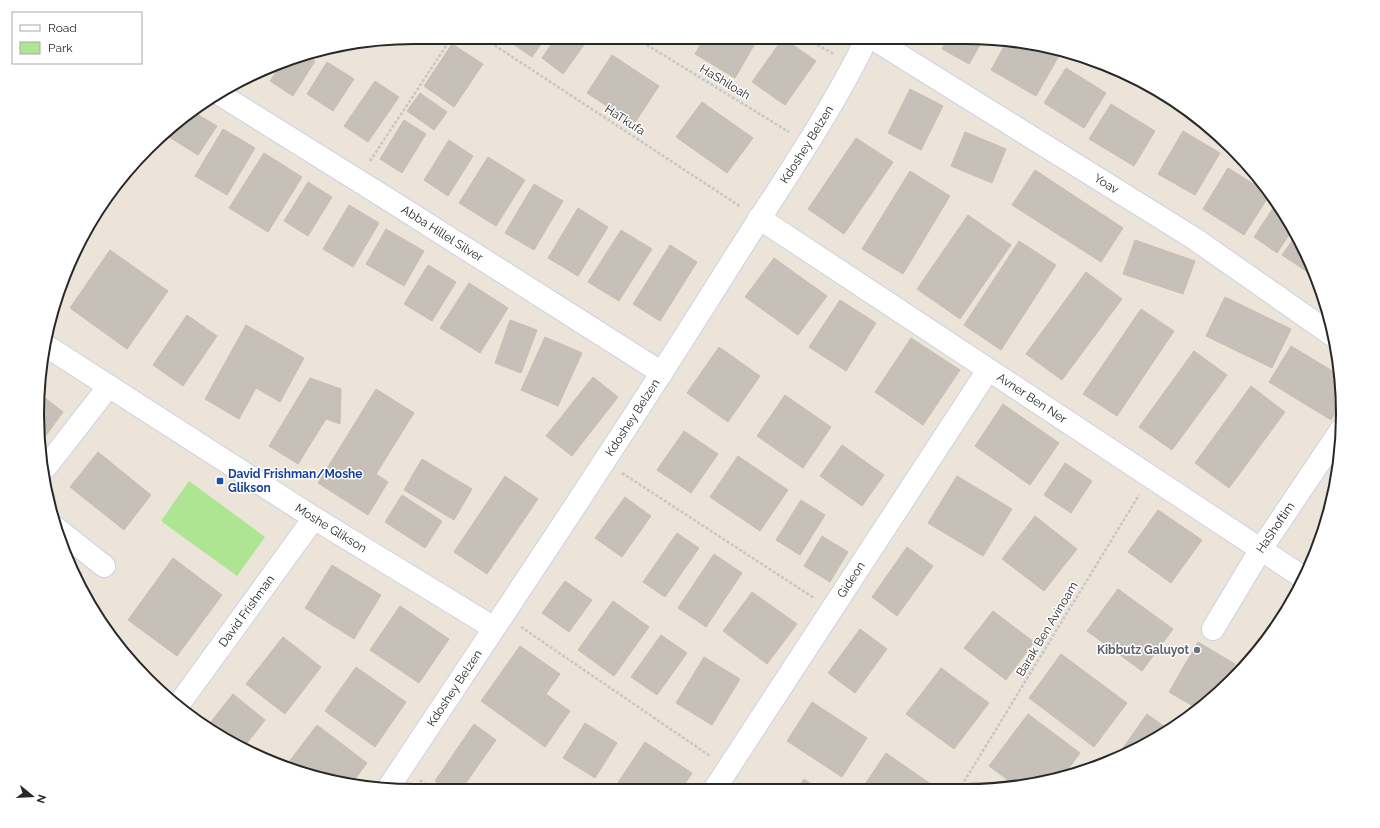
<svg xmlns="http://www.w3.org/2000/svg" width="1380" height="828" viewBox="0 0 1380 828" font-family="Raleway,sans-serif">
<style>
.green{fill:#aee592}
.building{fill:#c7c0b9;stroke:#c7bfb2}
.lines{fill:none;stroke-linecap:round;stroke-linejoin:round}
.minor-casing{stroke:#ced2e2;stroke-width:24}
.path{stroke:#c7c7c7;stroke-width:2.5;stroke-dasharray:3 2;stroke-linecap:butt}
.minor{stroke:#fff;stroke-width:22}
.transit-dot{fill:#1a4fb4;stroke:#fff;stroke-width:1.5}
.worship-dot{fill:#6b7280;stroke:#fff;stroke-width:1.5}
.labels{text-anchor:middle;stroke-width:3;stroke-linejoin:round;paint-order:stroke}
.street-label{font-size:12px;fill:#282828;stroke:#fff}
.transit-label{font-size:12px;font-weight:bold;fill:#164399;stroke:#fff;text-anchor:start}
.worship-label{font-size:12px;font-weight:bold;fill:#5b616d;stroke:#fff;text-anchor:end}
.rim{fill:none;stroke:#282828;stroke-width:2}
</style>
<rect width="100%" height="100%" fill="#ece3d9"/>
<path class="green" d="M 189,481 L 265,537 L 237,576 L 161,521 Z"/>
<path class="building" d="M 503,37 L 546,37 L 532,57 Z
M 556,37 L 574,37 L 584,45 L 563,74 L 542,58 Z
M 705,37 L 753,37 L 757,40 L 735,78 L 695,54 Z
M 783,38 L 816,61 L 785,105 L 752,82 Z
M 948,38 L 984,38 L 969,64 L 942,49 Z
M 1007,41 L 1053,50 L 1060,54 L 1036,96 L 991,70 Z
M 452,44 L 483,64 L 454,107 L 424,86 Z
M 305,55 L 315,61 L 293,96 L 270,81 L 282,63 L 293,57 Z
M 612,55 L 659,86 L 634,124 L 587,93 Z
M 327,62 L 354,79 L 333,111 L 307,94 Z
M 1066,68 L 1106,93 L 1084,128 L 1044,103 Z
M 375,81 L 399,97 L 368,142 L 344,126 Z
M 910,89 L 943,106 L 921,150 L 888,133 Z
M 420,93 L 447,112 L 434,130 L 407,111 Z
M 702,102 L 753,138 L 727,173 L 676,137 Z
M 1111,104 L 1155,131 L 1134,166 L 1089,139 Z
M 192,111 L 217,126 L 198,155 L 166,135 L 185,115 Z
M 404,120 L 426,134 L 402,173 L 380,159 Z
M 223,129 L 255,148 L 227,195 L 195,176 Z
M 1183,131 L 1220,153 L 1195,195 L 1158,174 Z
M 965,132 L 1006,149 L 992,183 L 951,166 Z
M 856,138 L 893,162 L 844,234 L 808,209 Z
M 449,140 L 473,156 L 448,196 L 424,180 Z
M 264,153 L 302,177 L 268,232 L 229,208 Z
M 488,157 L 525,180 L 496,226 L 459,203 Z
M 1228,168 L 1270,194 L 1244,235 L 1203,209 Z
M 1035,170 L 1123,228 L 1101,262 L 1012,205 Z
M 910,171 L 950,196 L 903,274 L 862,249 Z
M 308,182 L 332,197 L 308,236 L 284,221 Z
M 534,184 L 563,201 L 534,250 L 505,233 Z
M 1277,202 L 1293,229 L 1277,253 L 1254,237 Z
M 349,205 L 379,223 L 353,267 L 323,249 Z
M 578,208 L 608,227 L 578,276 L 548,258 Z
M 968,215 L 1011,245 L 960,319 L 917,289 Z
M 386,229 L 424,251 L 404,286 L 366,264 Z
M 621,230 L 652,249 L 619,301 L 588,282 Z
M 1296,235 L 1314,270 L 1316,276 L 1315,277 L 1282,255 Z
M 1135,240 L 1195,261 L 1183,294 L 1123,274 Z
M 1019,241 L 1056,265 L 1001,350 L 964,325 Z
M 670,245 L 697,262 L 660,321 L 633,304 Z
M 110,250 L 168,291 L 127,349 L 70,308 Z
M 774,258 L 827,296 L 798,335 L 745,297 Z
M 428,265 L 456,282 L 432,321 L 404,304 Z
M 1086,272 L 1122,299 L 1062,380 L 1026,354 Z
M 469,283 L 508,308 L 480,353 L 440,328 Z
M 1225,297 L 1291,329 L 1272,368 L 1206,336 Z
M 840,300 L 876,323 L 846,371 L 809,347 Z
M 1141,309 L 1174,331 L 1117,416 L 1083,394 Z
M 187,315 L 217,336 L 183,386 L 153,365 Z
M 510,320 L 537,330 L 521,373 L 495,363 Z
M 246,325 L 304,358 L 280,402 L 256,388 L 239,419 L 205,399 Z
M 545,337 L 582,353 L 558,406 L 521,390 Z
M 911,338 L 960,370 L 923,425 L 875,392 Z
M 1291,346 L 1339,375 L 1342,402 L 1331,420 L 1269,382 Z
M 719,347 L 760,376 L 728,422 L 687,393 Z
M 1194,351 L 1227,375 L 1172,450 L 1139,427 Z
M 593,377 L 618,397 L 572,456 L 546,436 Z
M 310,378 L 341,389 L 340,424 L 326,419 L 298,464 L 269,446 Z
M 1251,386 L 1285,412 L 1229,488 L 1195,463 Z
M 376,389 L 414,413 L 376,474 L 388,482 L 368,515 L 318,483 Z
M 40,394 L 63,412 L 42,441 L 37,414 Z
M 785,395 L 831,427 L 803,468 L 757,436 Z
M 1003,404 L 1059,443 L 1030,485 L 975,446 Z
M 684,431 L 718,454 L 691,493 L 657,470 Z
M 842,445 L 884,475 L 862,506 L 820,476 Z
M 98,452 L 151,495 L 124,530 L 70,487 Z
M 738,456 L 788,490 L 760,531 L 710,497 Z
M 422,459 L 472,489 L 454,520 L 404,490 Z
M 1065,463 L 1092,481 L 1071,513 L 1044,495 Z
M 505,476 L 538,499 L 487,574 L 454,552 Z
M 957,476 L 1012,509 L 983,556 L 928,523 Z
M 402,495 L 442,521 L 425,548 L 385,522 Z
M 625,497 L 651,516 L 622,557 L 595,538 Z
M 801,500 L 825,515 L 800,555 L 776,540 Z
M 1158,510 L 1202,540 L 1171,583 L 1128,552 Z
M 1035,516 L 1077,549 L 1044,591 L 1002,559 Z
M 677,533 L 699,548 L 665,597 L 643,582 Z
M 822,536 L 848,552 L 830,582 L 804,566 Z
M 907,547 L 933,566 L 897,616 L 872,597 Z
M 714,554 L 742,573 L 706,627 L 678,608 Z
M 173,558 L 222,595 L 177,656 L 128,620 Z
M 332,565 L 381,595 L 354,639 L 305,608 Z
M 565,581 L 592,600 L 569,632 L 542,613 Z
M 1118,589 L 1173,629 L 1142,671 L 1087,631 Z
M 752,592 L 797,624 L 767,664 L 723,631 Z
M 613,601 L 649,627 L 614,676 L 578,650 Z
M 400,606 L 449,639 L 419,683 L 370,650 Z
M 993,611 L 1034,642 L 1006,680 L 964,648 Z
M 860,629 L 887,649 L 855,693 L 828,673 Z
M 661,635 L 687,653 L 657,695 L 631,677 Z
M 283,637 L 321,667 L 285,714 L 246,684 Z
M 1198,642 L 1235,664 L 1216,696 L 1198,709 L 1169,692 Z
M 520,646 L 560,674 L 546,694 L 570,711 L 545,747 L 481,701 Z
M 1061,654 L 1127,703 L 1094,747 L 1029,698 Z
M 704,657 L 740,679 L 712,725 L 676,703 Z
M 356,667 L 406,702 L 375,747 L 325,711 Z
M 941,668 L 989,703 L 954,749 L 906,714 Z
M 233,694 L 265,720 L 244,747 L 206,728 Z
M 812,702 L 867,738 L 842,777 L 787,741 Z
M 1028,714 L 1080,753 L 1061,779 L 1016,786 L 989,766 Z
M 1147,714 L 1169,730 L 1154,741 L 1119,755 L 1118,755 Z
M 585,723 L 617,743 L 595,778 L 563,758 Z
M 474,724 L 496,740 L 461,790 L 448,790 L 435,781 Z
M 317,725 L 367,763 L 352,783 L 304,773 L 289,762 Z
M 645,742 L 692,773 L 681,790 L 613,790 Z
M 886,753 L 938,789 L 937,790 L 861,790 Z
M 804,779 L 820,790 L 796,790 Z
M 530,786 L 536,790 L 528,790 Z"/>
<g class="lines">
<defs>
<g id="minor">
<path id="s1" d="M 872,38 L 1195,239 L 1335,337"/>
<path id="s2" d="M 221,95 L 394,203 L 662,373"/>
<path id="s3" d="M 759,218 L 1304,578"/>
<path id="s4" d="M 48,347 L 314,518 L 494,628"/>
<path d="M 46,467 L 109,386"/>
<path d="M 56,528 L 104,566"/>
<path id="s5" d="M 1213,629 L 1261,549 L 1341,430"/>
<path id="s6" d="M 179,704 L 314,518"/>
<path id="s7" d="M 387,790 C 502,616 618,444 728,268 C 775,193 829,117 867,38"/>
<path id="s8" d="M 714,790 L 988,370"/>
</g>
</defs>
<use href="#minor" class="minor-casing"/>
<path class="path" d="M 482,37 L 741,207
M 634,37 L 789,132
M 804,38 L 834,54
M 370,161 L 452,37
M 622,473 L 814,598
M 521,627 L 710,756
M 420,780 L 434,790
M 959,790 L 1139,495"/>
<use href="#minor" class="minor"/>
</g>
<rect class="transit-dot" x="216" y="477" width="8" height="8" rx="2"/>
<circle class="worship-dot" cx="1197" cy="650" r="4"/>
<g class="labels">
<g class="street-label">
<text transform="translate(725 82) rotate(31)" y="4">HaShiloah</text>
<text transform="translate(625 120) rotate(33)" y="4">HaTkufa</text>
<text dy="4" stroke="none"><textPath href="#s7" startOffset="770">Kdoshey Belzen</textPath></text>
<text dy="4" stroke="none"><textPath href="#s1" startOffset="276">Yoav</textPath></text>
<text dy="4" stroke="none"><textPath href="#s2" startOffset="261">Abba Hillel Silver</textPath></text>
<text dy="4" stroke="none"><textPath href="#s3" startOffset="327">Avner Ben Ner</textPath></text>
<text dy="4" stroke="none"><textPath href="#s7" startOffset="446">Kdoshey Belzen</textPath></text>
<text dy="4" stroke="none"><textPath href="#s4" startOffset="336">Moshe Glikson</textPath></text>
<text dy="4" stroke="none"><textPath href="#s5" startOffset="119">HaShoftim</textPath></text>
<text dy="4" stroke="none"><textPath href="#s8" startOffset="251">Gideon</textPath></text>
<text dy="4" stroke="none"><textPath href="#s6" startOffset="115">David Frishman</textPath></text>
<text transform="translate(1047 629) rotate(-59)" y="4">Barak Ben Avinoam</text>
<text dy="4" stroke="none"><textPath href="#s7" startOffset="122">Kdoshey Belzen</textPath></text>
</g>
<g class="transit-label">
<text x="228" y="478">David Frishman/Moshe<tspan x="228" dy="14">Glikson</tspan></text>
</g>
<g class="worship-label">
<text x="1189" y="654">Kibbutz Galuyot</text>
</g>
</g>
<path d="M0 0H1380V828H0ZM414 44H966A370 370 0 0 1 1336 414V414A370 370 0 0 1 966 784H414A370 370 0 0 1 44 414V414A370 370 0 0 1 414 44Z" fill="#fff" fill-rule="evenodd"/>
<path class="rim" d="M414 44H966A370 370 0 0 1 1336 414V414A370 370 0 0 1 966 784H414A370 370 0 0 1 44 414V414A370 370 0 0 1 414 44Z"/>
<rect x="12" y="12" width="130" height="52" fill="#ffffff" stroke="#a9a9a9"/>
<rect x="20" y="25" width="20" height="6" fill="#ffffff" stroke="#a9a9a9"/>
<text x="48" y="32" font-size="12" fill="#282828">Road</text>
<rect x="20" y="42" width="20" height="12" fill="#aee592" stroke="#a9a9a9"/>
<text x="48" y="52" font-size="12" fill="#282828">Park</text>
<g transform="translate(32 796) rotate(108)" stroke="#ffffff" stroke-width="3" paint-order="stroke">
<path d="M0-3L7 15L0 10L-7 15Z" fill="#282828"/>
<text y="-6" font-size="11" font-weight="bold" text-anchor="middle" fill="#282828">N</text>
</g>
</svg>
